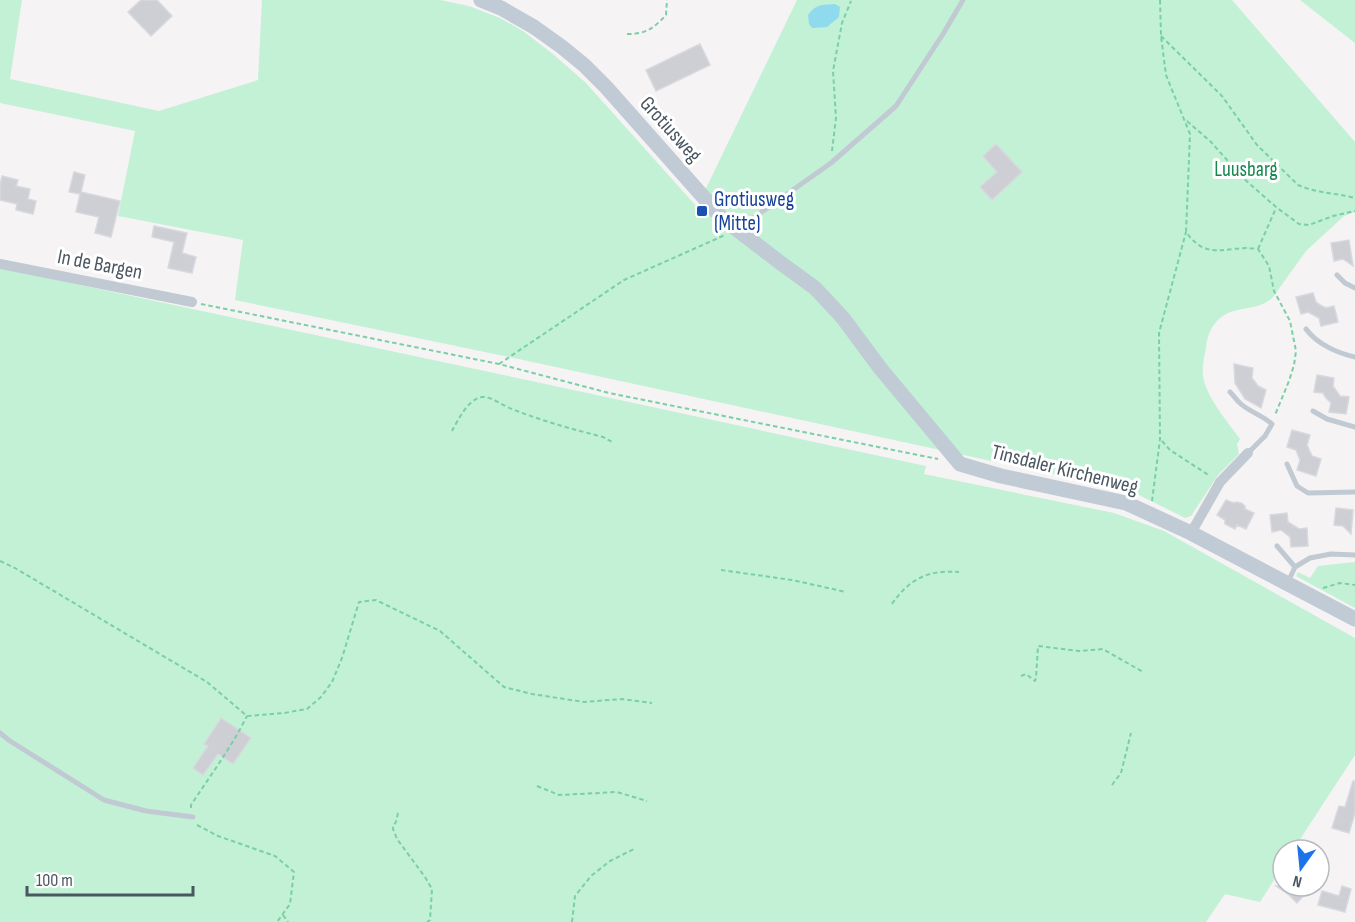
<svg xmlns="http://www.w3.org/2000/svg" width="1355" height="922" viewBox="0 0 1355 922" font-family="'Sofia Sans Condensed',sans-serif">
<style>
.green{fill:#c3f1d5}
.water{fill:#90daee}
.building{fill:#cdcfd5;stroke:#d7d9de;stroke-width:1.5}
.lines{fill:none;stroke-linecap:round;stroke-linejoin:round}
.path{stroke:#7ad0a6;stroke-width:2;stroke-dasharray:4.5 3;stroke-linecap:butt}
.lane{stroke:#c1cad2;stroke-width:5}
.street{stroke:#c1cad2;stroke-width:10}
.secondary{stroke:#c1cbd6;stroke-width:15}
.transit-dot{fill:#1a4fb4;stroke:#fff;stroke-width:2}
.labels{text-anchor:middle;stroke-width:6;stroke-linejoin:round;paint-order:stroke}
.street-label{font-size:21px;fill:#4a5661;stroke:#fff}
.park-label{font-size:21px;fill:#17864f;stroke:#fff}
.transit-label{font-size:21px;fill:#164399;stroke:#fff;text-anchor:start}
</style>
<rect width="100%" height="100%" fill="#f5f3f3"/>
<path class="green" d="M 0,0 L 22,0 L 10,79 L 159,111 L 258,80 L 262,0 L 440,0 L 469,6 L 500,18 L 523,31 L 554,55 L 586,83 L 697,207 L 797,0 L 1232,0 L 1355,142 L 1355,212 L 1344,216 L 1306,251 L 1273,297 C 1260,310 1242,306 1226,314 C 1213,321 1207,334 1206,348 C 1204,357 1202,367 1203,376 C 1206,397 1228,422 1240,439 L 1237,444 L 1239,454 L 1218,475 L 1191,516 L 1185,518 L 1131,491 L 514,358 L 235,300 L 243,240 L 118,216 L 135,131 L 0,103 Z
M 1300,0 L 1355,0 L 1355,43 Z
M 0,268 L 499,374 L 926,466 L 924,474 L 1114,513 L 1164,531 L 1355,638 L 1355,755 L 1293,850 L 1283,850 L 1283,866 L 1260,902 L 1225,894 L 1206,922 L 0,922 Z
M 1355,562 L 1355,608 L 1296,576 L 1298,572 L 1310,578 L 1318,566 Z"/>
<path class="water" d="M 835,4 L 840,7 L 839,17 L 827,27 L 812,28 L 809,24 L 808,15 C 816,4 822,5 835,4 Z"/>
<path class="building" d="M 141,0 L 157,0 L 172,16 L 151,36 L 128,12 Z
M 700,44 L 710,65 L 656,91 L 646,70 Z
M 996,144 L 1022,172 L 992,200 L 980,187 L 997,172 L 983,156 Z
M 74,172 L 85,175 L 81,192 L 120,201 L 111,237 L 95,233 L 99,217 L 76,212 L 80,194 L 69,192 Z
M 2,176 L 18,180 L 16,186 L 30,189 L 28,199 L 36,201 L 33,214 L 16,210 L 17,204 L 0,200 L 0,185 Z
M 154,226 L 187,233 L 182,253 L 196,257 L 192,273 L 168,268 L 174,242 L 152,237 Z
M 1349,240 L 1353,266 L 1343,259 L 1334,261 L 1331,243 Z
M 1313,293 L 1316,302 L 1320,305 L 1326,308 L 1334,306 L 1338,322 L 1321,326 L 1319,318 L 1308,312 L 1301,314 L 1296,297 Z
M 1234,364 L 1253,368 L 1252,378 L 1258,386 L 1266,390 L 1261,408 L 1245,399 L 1235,383 Z
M 1317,375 L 1334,378 L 1333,386 L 1340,396 L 1349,397 L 1346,414 L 1329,412 L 1331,403 L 1326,398 L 1323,393 L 1314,392 Z
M 1292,430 L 1310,435 L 1307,445 L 1312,456 L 1321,459 L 1316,476 L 1297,470 L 1300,460 L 1296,450 L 1287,447 Z
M 1226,500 L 1234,503 L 1236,502 L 1241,503 L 1245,506 L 1245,509 L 1254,513 L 1246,529 L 1237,525 L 1235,529 L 1225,524 L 1225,520 L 1217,515 Z
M 1336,508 L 1353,510 L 1351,534 L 1343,526 L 1334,525 Z
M 1287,513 L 1288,522 L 1299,529 L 1307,528 L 1308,546 L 1291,547 L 1290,537 L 1281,530 L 1272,532 L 1270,515 Z
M 221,718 L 251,738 L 233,764 L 218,754 L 203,775 L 193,768 L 208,746 L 204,744 Z
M 1353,781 L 1355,781 L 1355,813 L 1349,833 L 1332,828 L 1339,806 L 1345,807 Z
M 1276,886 L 1305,886 L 1309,890 L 1297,903 L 1289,895 Z
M 1342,886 L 1351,889 L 1345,912 L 1318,905 L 1322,891 L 1339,896 Z"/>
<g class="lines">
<path class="path" d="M 1160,0 L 1161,36 L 1166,75 L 1190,134 L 1186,232 C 1208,263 1227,244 1258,249 L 1269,266 L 1274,291 L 1290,321 L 1296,351 L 1294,365 L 1289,381 L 1275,415
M 627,34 C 646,34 653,29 666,15 L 667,0
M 1161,36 L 1222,96 L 1257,145 L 1298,185 C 1316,193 1336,193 1355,198
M 1187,121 L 1211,142 L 1243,178 L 1276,207 L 1299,224 L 1309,225 L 1333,216 L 1355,211
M 832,151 L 836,118 L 833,71 L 842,23 L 851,1
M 1258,249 L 1276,208
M 201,304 L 499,364 L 609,393 L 938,459
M 499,364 L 624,280 L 725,235
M 452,431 C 458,420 468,399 482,397 C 491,396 503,406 512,409 C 542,421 572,429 603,437 L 614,443
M 1162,441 L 1170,450 L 1210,476
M 1152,501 L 1160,439 L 1159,333 L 1186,232
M 0,561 L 15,568 L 207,682 L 247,716 L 284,713 L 307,709 L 321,697 L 332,682 L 342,658 L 359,602 L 376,600 L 440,631 L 504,687 L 532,694 L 584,702 L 622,699 L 652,703
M 721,570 L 792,580 L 846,592
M 1323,588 L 1340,583 L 1355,585
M 892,604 C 910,578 928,570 959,572
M 1021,676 L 1026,674 L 1035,681 L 1036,678 L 1038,646 L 1079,651 L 1103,649 L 1143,672
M 1112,785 L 1121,773 L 1131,733
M 537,786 L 559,795 L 617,792 L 647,801
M 191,808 L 191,805 C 210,776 231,748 247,716
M 398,813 L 396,822 L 393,826 L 393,829 L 397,839 L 425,877 L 432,889 L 430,920 L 427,922
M 197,825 L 218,836 L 275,856 L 294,872 L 290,904 L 277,922
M 283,915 L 288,922
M 572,922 L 575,896 L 591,876 L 610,861 L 634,849"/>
<path class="lane" d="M 739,228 L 831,163 L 896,106 L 943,34 L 963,0
M 1337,275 L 1345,283 L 1355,288
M 1306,329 C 1317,344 1337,353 1355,357
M 1230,392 C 1234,396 1237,401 1241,404 C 1250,412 1262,415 1272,424 L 1265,436 L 1248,453
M 1313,411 L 1327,419 L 1355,427
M 1287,464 L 1297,486 L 1308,493 L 1355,492
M 1277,546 L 1295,567
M 1288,582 L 1295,567 L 1310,558 L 1331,554 L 1355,555
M 0,733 L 10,741 L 104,800 L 146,811 L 193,817"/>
<path class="street" d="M 0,264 L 192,302
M 1191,533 L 1220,482 L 1248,453"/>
<path class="secondary" d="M 481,0 L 501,8 L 534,27 L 562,47 L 584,65 L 606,87 L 722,218 L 782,264 L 815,288 L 843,318 L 880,368 L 960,464 L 1001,476 L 1126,503 L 1191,533 L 1355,619"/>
</g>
<rect class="transit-dot" x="696" y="205" width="12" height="12" rx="3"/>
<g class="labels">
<g class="street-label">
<text transform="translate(671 129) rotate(48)" y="7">Grotiusweg</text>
<text transform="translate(100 264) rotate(11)" y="7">In de Bargen</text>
<text transform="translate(1065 469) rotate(14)" y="7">Tinsdaler Kirchenweg</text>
</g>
<g class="park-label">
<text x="1246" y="176">Luusbarg</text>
</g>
<g class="transit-label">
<text x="714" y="206">Grotiusweg<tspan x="714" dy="24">(Mitte)</tspan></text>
</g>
</g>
<g transform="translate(1301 868) rotate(195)"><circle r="28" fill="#ffffff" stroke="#b7bbc0" stroke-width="1.5"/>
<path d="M0-4.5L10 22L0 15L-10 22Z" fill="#1a73e8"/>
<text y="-9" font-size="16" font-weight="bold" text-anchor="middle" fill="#4a5661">N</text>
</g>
<path d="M27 886v9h166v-9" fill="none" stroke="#4a5661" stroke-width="3"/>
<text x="36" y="886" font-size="18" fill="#4a5661" stroke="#ffffff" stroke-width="4.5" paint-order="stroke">100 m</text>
</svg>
